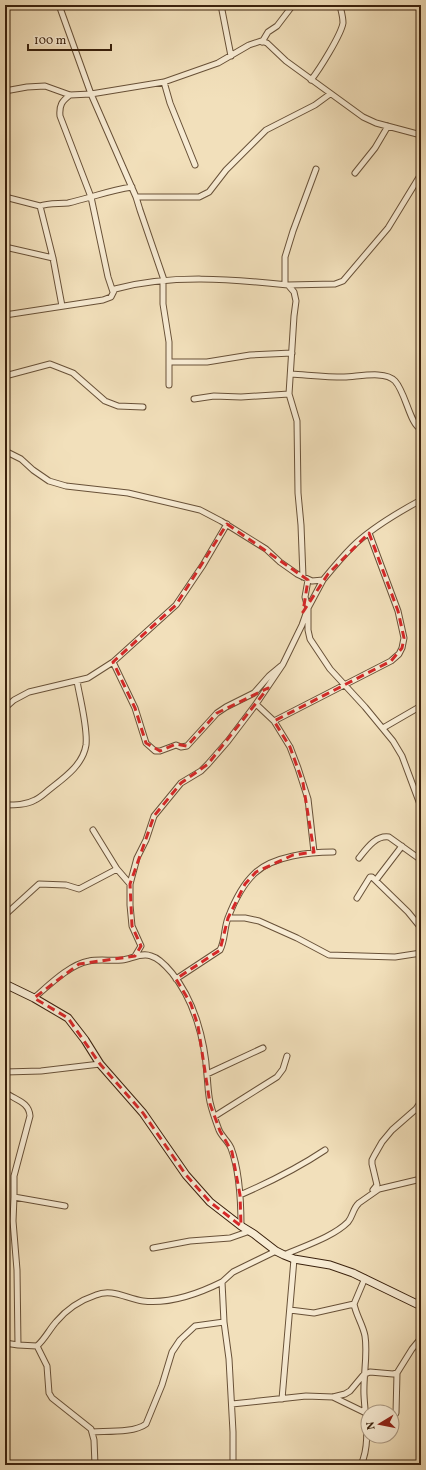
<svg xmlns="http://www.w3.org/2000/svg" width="426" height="1470" viewBox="0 0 426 1470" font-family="Vollkorn,serif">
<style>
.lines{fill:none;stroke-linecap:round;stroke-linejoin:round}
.street-casing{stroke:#685138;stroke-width:7}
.secondary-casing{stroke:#3a210d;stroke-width:9}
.street{stroke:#f7ebd3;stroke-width:5}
.secondary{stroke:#f7ebd3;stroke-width:7}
.marked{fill:none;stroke:#d62828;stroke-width:3;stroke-dasharray:8 5;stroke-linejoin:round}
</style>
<rect width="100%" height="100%" fill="#f2e0bb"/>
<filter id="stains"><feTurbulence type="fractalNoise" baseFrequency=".005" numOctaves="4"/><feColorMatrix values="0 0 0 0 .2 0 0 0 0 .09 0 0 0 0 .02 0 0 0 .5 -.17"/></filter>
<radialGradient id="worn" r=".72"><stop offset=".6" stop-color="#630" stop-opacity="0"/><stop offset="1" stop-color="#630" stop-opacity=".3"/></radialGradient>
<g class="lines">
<defs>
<path id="street" d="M 59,5 L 91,94 L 136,197 L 140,210 L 164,280
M 221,5 L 231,56
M 262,42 L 268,32 L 277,26 L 293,5
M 311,80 C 319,70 341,35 343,23 C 343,19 342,14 341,10
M 164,82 L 170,103 L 195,165
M 5,91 L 27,87 L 45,86 L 70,95 L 91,94 L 164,82 L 218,63 L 249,45 L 261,41 L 267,43 L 286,61 L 363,117 L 376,123 L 421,135
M 70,95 C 62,101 59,105 60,116 L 91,197 L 108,277 L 113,292
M 355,173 L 375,148 L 388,126
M 5,197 L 40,206
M 136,197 L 199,197 L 209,192 L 226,170 L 266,130 L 315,105 L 330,94
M 5,247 L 53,258
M 163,281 L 163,304 L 169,342 L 169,385
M 285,284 L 285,257 L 293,231 L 316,169
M 288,285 L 335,284 L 343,281 L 388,228 L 421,174
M 62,306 L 53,258 L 40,206 C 48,203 59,204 68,203 C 90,198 110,190 132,187
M 5,315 L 103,300 L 111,297 L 115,289 C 171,274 231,279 288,285 L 294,292 L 296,301 L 294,316 L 289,394 L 297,421 L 298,493 L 301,525 L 303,577
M 169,362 L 207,362 L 250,355 L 292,353
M 291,374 C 308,375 326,377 344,377 C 357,377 385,370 395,381 C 406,393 410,425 421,429
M 5,376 L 50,364 L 73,373 L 105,401 L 118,406 L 143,407
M 194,399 L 214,396 L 241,397 L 289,394
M 5,451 L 21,459 L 33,470 L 49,481 L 66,486 L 128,493 L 200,510 L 221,521 L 266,549 L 280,562 L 297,574 L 312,581 L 323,580 C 332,569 341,558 352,547 C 371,528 397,513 421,500
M 308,580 L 305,597 L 308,608 L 308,630 L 310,639 L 330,669 L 365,707 L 393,741 L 402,756 L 421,807
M 113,662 L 135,708 L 146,743 L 155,751 L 160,751 L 176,745 L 181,747 L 187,746 L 217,713 L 226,707 L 254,693 L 269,676 L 281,666
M 256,704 L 274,721 L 290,747 L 298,768 L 308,799 L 314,852
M 5,708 L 14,700 L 29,692 L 88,678 L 113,662 L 176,605 L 203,565 L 227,524
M 274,721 L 391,661 L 399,654 L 402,648 L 404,638 L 398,611 L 369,533
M 383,728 L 421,706
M 5,805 C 15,805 26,805 35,800 C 40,798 45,793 50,789 C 64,778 83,765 86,745 C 88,728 80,699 77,681
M 93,830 L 117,869 L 130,884
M 359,858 C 367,848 376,835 389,837 L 421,860
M 376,880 L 402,846
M 357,898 L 370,877 L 372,877 L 408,912 L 421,928
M 5,915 L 39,884 L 66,885 L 79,889 L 117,869
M 228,918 L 245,918 L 259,921 L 297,938 L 329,955 L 395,957 L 421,953
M 135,956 L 141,946 L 132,926 L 130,905 L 130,884 L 137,858 L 146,840 L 154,816 L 181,783 L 201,771 L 208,764 L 228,741 L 256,704 L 283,664 L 302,625 L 308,608 L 323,580
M 176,979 L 220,950 C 225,941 224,928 228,918 C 234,902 243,884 255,873 C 273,856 310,852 333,852
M 34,998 C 48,986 70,964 89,961 C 99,959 111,961 122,960 C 131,959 142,952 151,956 C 159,958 167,967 172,973 C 194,1000 205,1040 207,1075 C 208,1084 208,1093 210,1102 C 212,1111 216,1122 219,1130 C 222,1137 228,1141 231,1148 C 239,1169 241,1203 241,1226
M 5,1072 L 41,1071 L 100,1064
M 207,1074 L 263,1048
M 5,1092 C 14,1100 29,1101 30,1116 L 14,1176 L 14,1197
M 215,1116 L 277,1077 L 283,1069 L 287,1056
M 373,1190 L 377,1185 L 372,1164 L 372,1160 L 374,1156 L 382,1142 L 392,1130 L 416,1109 L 421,1101
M 240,1195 C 270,1182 298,1168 325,1150
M 153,1248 L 190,1241 L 230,1238 L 250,1231
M 284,1255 C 304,1246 333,1237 348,1222 C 353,1216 353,1208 359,1203 L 379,1189 L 421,1179
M 290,1310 L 314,1313 L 354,1304
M 5,1343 L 18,1345 L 37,1346 C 45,1339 49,1330 56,1322 C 66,1310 81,1300 96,1295 C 112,1288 127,1299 143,1301 C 170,1304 198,1294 222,1282
M 18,1345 L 17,1270 L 13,1221 L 14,1197 L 65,1206
M 37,1346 L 47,1366 L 49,1393 L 52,1398 L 91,1429 L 94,1440 L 95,1465
M 365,1374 L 370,1372 L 393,1374 L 397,1373 L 412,1349 L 421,1338
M 333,1397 L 368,1414
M 282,1399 L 294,1259
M 232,1404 L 306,1396 L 333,1397 L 345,1394 L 350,1391 L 365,1373
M 392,1417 L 394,1416 L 396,1413 L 397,1373
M 92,1432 C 107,1431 134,1433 146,1424 L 162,1385 L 172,1352 L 180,1340 L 195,1326 L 224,1322
M 233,1465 L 233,1432 L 229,1359 L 224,1322 L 222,1282 L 233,1272 L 276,1251
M 361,1465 C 371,1443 365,1418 364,1395 C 363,1376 368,1355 365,1336 C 363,1325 356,1315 354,1304 L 365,1278"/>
<path id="secondary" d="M 5,984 L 34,998 L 68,1018 L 85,1040 L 100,1064 L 143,1113 L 186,1175 L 210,1202 L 241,1226 L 254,1234 L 276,1251 L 284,1255 L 294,1259 L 330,1265 L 353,1273 L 421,1306"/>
</defs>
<use href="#street" class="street-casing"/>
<use href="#secondary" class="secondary-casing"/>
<use href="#street" class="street"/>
<use href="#secondary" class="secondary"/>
</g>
<path class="marked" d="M 227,524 L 308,580 L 303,612 L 328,574 L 369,533 L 398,611 L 404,638 L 402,648 L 391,661 L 274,721 L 290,747 L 303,783 L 314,852 L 293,855 L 256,872 L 245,884 L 228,918 L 220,950 L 176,979 L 191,1004 L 198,1026 L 210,1104 L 220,1131 L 232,1152 L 240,1195 L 241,1226 L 210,1202 L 186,1175 L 143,1113 L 100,1064 L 68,1018 L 34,998 L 79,964 L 135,956 L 141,946 L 132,926 L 130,884 L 154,816 L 181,783 L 208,764 L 268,688 L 217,713 L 187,746 L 176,744 L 160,751 L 146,743 L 135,708 L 113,662 L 176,605 Z"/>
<rect width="426" height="1470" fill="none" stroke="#f2e0bb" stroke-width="20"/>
<rect x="6" y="6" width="414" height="1458" fill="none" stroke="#3a210d" stroke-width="2"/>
<rect x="10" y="10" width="406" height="1450" fill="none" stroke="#3a210d"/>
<g transform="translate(380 1424) rotate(260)"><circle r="19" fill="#f7ebd3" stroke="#ab9a84"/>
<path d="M0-3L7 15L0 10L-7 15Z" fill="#8f2418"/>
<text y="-6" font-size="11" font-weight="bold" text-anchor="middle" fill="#3a210d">N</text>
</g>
<path d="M28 44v6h83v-6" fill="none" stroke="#3a210d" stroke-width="2"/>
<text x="34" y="44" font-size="12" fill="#3a210d" stroke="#f7ebd3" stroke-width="3" paint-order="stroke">100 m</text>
<rect width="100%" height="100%" filter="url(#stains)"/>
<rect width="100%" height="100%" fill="url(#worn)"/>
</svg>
